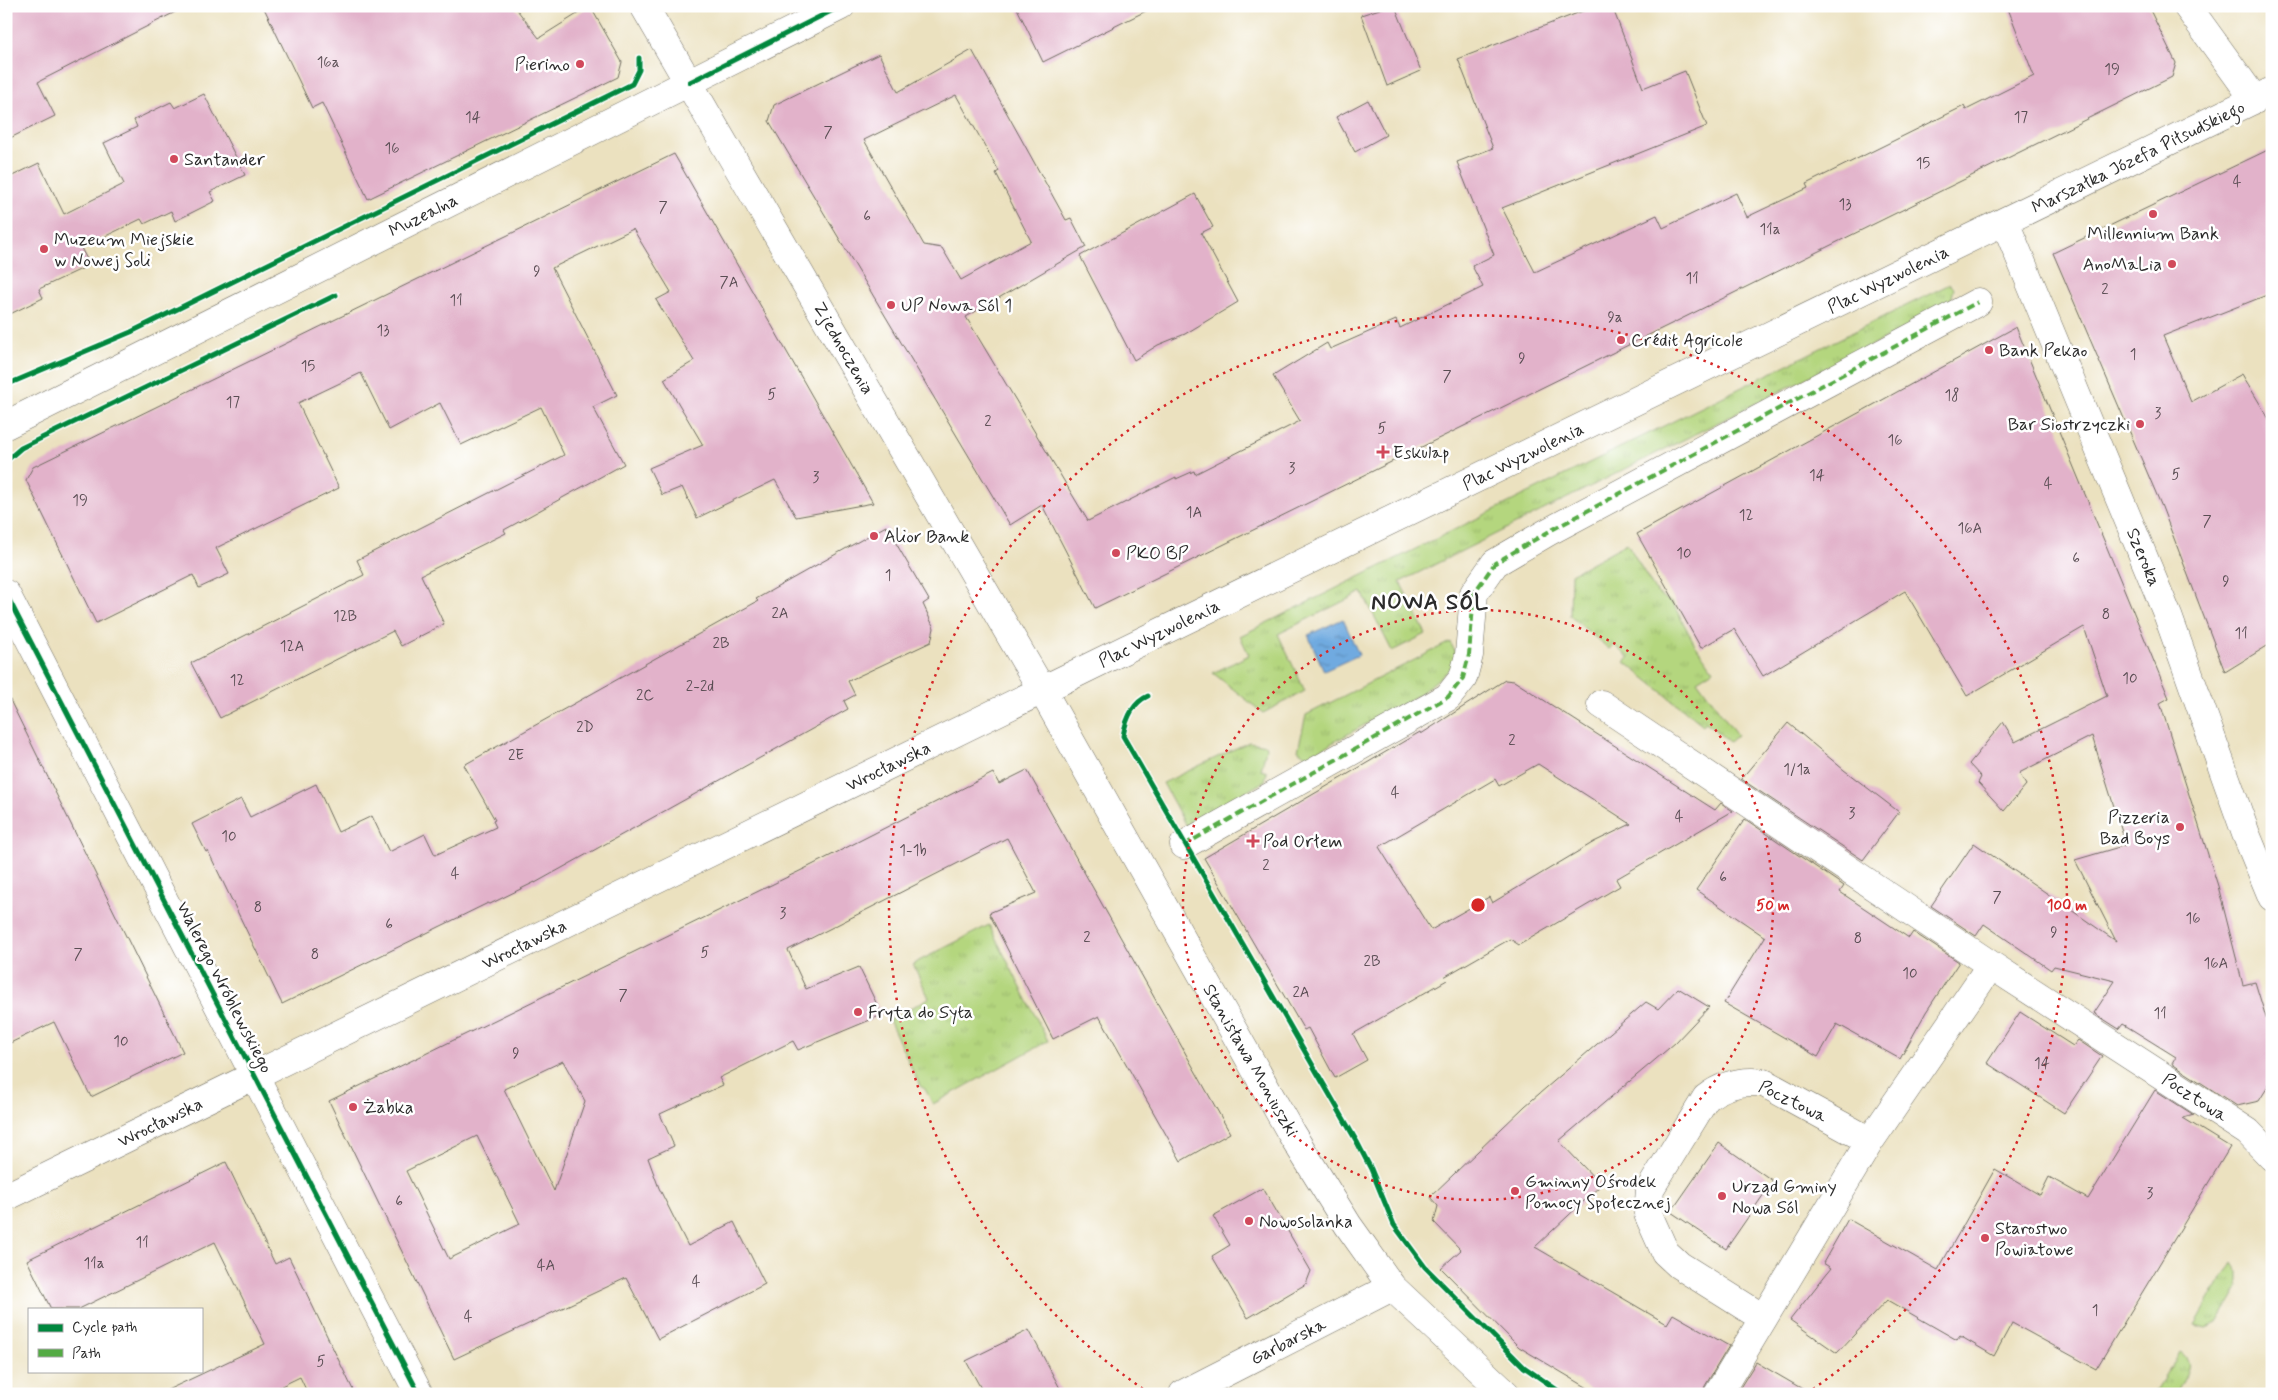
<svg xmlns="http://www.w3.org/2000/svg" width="2278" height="1400" viewBox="0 0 2278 1400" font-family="Mynerve,sans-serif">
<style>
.grass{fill:url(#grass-tufts);stroke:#708054}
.water{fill:url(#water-ripples);stroke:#4e6a86}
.building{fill:#e2b2ca;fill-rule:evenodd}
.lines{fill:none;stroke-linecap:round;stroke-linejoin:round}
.street-casing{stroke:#6e6b5f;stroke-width:29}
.secondary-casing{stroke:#6e6b5f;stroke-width:29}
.street{stroke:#fff;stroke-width:28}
.secondary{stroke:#fff;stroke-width:28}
.quiet{stroke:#54ab44;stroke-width:4;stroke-dasharray:8 4;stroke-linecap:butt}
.cycleway-casing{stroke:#fff;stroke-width:8}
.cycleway{stroke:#00873e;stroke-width:5}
.ring{fill:none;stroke:#d62828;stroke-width:2.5;stroke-dasharray:2.5 5}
.poi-dot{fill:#d1495b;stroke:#fff;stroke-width:2}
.labels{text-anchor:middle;stroke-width:5;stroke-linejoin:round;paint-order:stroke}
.number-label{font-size:15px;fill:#594d53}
.poi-label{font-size:18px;fill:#2b2b2b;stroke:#fff;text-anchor:start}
.street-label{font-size:18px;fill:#2b2b2b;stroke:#fff}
.district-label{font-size:22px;font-weight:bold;letter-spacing:1px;fill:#2b2b2b;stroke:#fff}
.centre{fill:#d62828;stroke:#fff;stroke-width:2.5}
.ring-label{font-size:15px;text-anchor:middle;font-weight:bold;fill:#d62828;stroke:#fff;stroke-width:5;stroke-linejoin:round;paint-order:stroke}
</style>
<defs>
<pattern id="grass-tufts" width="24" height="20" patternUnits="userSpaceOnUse" patternTransform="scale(1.25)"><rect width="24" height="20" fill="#b4d67e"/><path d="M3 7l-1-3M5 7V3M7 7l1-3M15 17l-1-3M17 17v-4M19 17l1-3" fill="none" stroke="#9bb86d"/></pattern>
<pattern id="water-ripples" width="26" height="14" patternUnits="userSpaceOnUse" patternTransform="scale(1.25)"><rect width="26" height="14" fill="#70aae0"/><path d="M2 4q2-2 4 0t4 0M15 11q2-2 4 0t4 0" fill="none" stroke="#5c8bb6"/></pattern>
</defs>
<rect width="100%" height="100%" fill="#fff"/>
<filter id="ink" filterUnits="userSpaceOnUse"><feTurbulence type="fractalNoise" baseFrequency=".02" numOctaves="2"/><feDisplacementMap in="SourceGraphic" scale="10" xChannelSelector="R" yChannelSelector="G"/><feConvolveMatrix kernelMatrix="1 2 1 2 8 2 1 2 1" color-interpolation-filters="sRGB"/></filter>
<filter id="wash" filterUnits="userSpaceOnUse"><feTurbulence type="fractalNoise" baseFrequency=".0096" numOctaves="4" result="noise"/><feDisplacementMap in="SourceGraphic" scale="20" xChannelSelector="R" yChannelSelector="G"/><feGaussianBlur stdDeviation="1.12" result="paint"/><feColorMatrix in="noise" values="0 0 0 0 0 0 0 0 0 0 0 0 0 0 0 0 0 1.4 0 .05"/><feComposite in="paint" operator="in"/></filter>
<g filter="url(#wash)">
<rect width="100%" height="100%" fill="#ebe1bf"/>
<path class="grass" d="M 1950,284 L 1954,288 L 1952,297 L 1946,308 L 1400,582 L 1426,634 L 1392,651 L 1362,592 L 1278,634 L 1305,691 L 1263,713 L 1213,673 L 1249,655 L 1240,636 Z
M 1627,543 L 1656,592 L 1673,604 L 1696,646 L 1713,670 L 1697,680 L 1737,735 L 1729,742 L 1706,722 L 1703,725 L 1625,662 L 1629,658 L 1614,645 L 1609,649 L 1570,616 L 1571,574 Z
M 1450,642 L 1460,661 L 1420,694 L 1307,757 L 1298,750 L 1306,715 Z
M 1249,742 L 1267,745 L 1261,770 L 1267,772 L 1265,781 L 1186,826 L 1163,783 Z
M 989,925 L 1048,1041 L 933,1104 L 925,1089 L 920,1086 L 889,1020 L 929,998 L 913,964 Z
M 2232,1262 L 2238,1272 L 2238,1288 L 2217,1323 L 2206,1328 L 2195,1325 Z
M 2180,1352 C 2198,1363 2183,1380 2175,1394 L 2154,1394 Z"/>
<path class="water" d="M 1343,619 L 1359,655 L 1324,671 L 1308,635 Z"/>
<g id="blocks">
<path class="building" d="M 6,6 L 187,6 L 38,82 L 55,116 L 6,140 Z
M 263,6 L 514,6 L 539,38 L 590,6 L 622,62 L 618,77 L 368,199 L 322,103 L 312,108 Z
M 1016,6 L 1156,6 L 1043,62 Z
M 1389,6 L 1395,6 L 1421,71 L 1387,86 L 1361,15 Z
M 1596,6 L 1612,6 L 1643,88 L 1685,71 L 1707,126 L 1502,208 L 1535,272 L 1657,215 L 1663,228 L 1736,193 L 1747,217 L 1808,188 L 1806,184 L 1964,106 L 1966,110 L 2034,76 L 2007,6 L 2148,6 L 2176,63 L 2172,77 L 1095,608 L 1042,505 L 1010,525 L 769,121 L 774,105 L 879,54 L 898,92 L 972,50 L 1066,220 L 1071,218 L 1086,247 L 966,317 L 1088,521 L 1176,477 L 1176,479 L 1194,471 L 1195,474 L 1300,421 L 1273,376 L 1327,343 L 1330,349 L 1396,320 L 1400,328 L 1483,287 L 1472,266 L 1494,255 L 1457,162 L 1493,148 L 1458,59 ZM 956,95 L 999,171 L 996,173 L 1031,241 L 961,280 L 942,248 L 924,245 L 864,140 Z
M 204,94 L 245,175 L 210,192 L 215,201 L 175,221 L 171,211 L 144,224 L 141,219 L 81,248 L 90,265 L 39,289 L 43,298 L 6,316 L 6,179 L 39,163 L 64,214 L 124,184 L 104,143 L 137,127 L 134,120 L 171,102 L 175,108 Z
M 1368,100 L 1386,135 L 1355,152 L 1336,117 Z
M 2272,148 L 2272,293 L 2163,336 L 2191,402 L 2242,374 L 2272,424 L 2272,643 L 2225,672 L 2162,507 L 2053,253 Z
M 674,154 L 873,503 L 796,517 L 775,480 L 697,518 L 682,487 L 662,495 L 649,468 L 703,445 L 664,379 L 694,361 L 656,300 L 671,292 L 633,229 L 552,268 L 617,395 L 593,407 L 624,464 L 504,530 L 506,533 L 421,575 L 444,624 L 401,646 L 393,631 L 220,718 L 191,663 L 364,575 L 357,560 L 564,455 L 541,407 L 461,445 L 440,403 L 389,430 L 361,373 L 298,403 L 339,488 L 216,548 L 229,574 L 199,588 L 193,575 L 96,623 L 26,480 L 33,467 Z
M 1195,194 L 1213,227 L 1201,233 L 1238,302 L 1185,334 L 1158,345 L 1134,360 L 1080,256 Z
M 2016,327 L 2169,698 L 2160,703 L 2218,886 L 2243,985 L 2255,982 L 2272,1037 L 2272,1080 L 2259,1101 L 2237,1106 L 2172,1064 L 2176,1057 L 2123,1024 L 2119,1029 L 2094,1013 L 2115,981 L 2054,966 L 2051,970 L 1984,924 L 1976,936 L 1931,906 L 1974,843 L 2116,941 L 2075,860 L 2126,845 L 2092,736 L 2019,773 L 2026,785 L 2004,811 L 1978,783 L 1981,777 L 1969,764 L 2003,722 L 2015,742 L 2107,696 L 2084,627 L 1967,696 L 1905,591 L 1763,676 L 1734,629 L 1701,648 L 1637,534 Z
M 886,526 L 929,600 L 923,604 L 934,628 L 931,642 L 848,681 L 855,695 L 844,701 L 848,709 L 535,883 L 535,882 L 490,904 L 488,903 L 282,1004 L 208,851 L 206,852 L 192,824 L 241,799 L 250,817 L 316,784 L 338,832 L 372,816 L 389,852 L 425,834 L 435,855 L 496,827 L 493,821 L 495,820 L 464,765 L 758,601 L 756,599 Z
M 1505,680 L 1514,681 L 1715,810 L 1721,803 L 1733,811 L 1616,879 L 1620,886 L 1519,945 L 1510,939 L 1444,977 L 1447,980 L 1353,1034 L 1367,1060 L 1335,1078 L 1308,1028 L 1304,1030 L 1204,858 L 1420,732 L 1421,734 ZM 1538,764 L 1631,824 L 1594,842 L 1492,903 L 1489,897 L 1431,930 L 1379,847 L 1495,779 L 1499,786 Z
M 6,692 L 183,1052 L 91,1097 L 54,1022 L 6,1045 Z
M 1788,723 L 1844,770 L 1899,812 L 1863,860 L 1741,779 Z
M 1027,770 L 1230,1133 L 1181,1161 L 1099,1016 L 1053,1039 L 989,913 L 1036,893 L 1007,838 L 788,950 L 806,989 L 859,967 L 882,1015 L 798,1050 L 793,1041 L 719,1078 L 723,1085 L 660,1114 L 674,1146 L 648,1158 L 659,1188 L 688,1246 L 734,1222 L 765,1284 L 658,1339 L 626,1278 L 454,1359 L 329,1101 L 810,866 L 993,773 L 999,784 ZM 563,1061 L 585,1101 L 554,1191 L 504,1089 ZM 477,1136 L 520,1224 L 449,1259 L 406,1171 Z
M 1745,819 L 1844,886 L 1840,892 L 1909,938 L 1913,932 L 1959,962 L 1926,1012 L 1900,1059 L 1837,1024 L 1818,1057 L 1724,1003 L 1765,937 L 1696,890 Z
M 1678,988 L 1709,1007 L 1675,1043 L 1559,1141 L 1601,1185 L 1535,1247 L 1667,1324 L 1673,1314 L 1729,1346 L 1705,1386 L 1702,1394 L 1598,1394 L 1519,1347 L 1441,1268 L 1461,1250 L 1434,1222 L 1438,1206 L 1430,1197 L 1525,1106 L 1646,1002 L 1658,1009 Z
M 2020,1012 L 2073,1046 L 2078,1040 L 2102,1056 L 2064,1113 L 1987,1063 Z
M 2155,1090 L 2194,1115 L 2183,1118 L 2230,1147 L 2096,1369 L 2012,1323 L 1994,1356 L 1960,1336 L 1957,1340 L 1887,1300 L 1837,1353 L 1790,1320 L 1831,1268 L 1823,1263 L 1848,1219 L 1938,1270 L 1995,1169 L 2040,1195 L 2049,1177 L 2088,1199 Z
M 1719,1143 L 1773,1181 L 1726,1249 L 1671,1212 Z
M 226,1162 L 275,1264 L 289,1257 L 355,1394 L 308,1394 L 300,1377 L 265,1394 L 159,1394 L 265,1344 L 215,1242 L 79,1309 L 51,1309 L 27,1260 Z
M 1263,1188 L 1311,1271 L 1306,1284 L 1248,1318 L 1212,1256 L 1230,1245 L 1213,1216 Z
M 1029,1330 L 1063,1394 L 984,1394 L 966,1361 Z
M 1756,1362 L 1811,1394 L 1736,1394 Z"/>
</g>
</g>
<g filter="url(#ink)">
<use href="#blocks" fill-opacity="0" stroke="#6e6b5f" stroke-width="1"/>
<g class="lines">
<defs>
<path id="street" d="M 6,425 L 841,6
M 6,594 L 419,1394
M 1601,704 L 1991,965 L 2248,1132 L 2272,1157
M 1184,845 L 1448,697 L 1463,678 L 1469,655 L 1474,593 L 1495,563 L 1548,532 L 1978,302
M 1763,1318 L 1679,1265 L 1665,1252 L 1648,1214 L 1650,1189 L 1706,1098 C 1724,1084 1743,1080 1764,1083 L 1870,1141
M 1183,1394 L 1392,1287
M 1718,1394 L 1870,1141 L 1991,965"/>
<path id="secondary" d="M 644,6 L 1042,690 L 1291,1133 L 1348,1225 L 1392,1287 L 1506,1394
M 2187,6 L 2255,100
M 2005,222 L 2168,616 L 2246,834 L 2272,897
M 6,1197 L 1126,649 L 2272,91"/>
</defs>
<use href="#street" class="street-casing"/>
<use href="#secondary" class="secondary-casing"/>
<use href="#street" class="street"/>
<use href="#secondary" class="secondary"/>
<path class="quiet" d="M 1184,845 L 1448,697 L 1463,678 L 1469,655 L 1474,593 L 1495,563 L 1548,532 L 1978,302"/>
<defs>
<path id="cycleway" d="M 690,82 L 841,6
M 6,385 L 131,332 L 632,84 L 639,70 L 639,58
M 6,461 L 21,448 L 336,295
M 6,594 L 419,1394
M 1148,696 C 1132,703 1126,719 1123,736 L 1357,1142 L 1371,1169 L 1394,1225 L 1425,1267 L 1524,1367 L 1563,1394"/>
</defs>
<use href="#cycleway" class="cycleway-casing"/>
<use href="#cycleway" class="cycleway"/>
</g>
</g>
<g class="ring">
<circle cx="1478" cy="905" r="295"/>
<path d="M1149 1393A589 589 0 1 1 1807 1393"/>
</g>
<g class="poi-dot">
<circle cx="580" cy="64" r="5"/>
<circle cx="174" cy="159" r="5"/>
<circle cx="2153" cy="214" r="5"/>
<circle cx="44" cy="249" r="5"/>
<circle cx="2172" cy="264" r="5"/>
<circle cx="891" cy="305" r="5"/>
<circle cx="1621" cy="340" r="5"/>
<circle cx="1989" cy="350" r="5"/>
<circle cx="2140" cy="424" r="5"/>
<path d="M1380.5 444.5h5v5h5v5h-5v5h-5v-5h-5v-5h5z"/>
<circle cx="874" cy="536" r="5"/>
<circle cx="1116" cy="553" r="5"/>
<circle cx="2180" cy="827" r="5"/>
<path d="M1250.5 833.5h5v5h5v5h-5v5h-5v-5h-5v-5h5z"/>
<circle cx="858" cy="1012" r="5"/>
<circle cx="353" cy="1107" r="5"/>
<circle cx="1515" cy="1191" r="5"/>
<circle cx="1722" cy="1196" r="5"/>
<circle cx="1249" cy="1221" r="5"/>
<circle cx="1985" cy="1238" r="5"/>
</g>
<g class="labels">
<g class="number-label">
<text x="328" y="67">16a</text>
<text x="2112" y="74">19</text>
<text x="473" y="122">14</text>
<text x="2021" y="122">17</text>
<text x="828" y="137">7</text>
<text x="392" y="153">16</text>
<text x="1923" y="168">15</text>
<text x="2237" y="186">4</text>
<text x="1845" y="209">13</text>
<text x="663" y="212">7</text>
<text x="867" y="221">6</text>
<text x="1770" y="234">11a</text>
<text x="537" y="276">9</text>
<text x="1692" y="283">11</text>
<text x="729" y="287">7A</text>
<text x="2105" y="294">2</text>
<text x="456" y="305">11</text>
<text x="1615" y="322">9a</text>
<text x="383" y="335">13</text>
<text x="2133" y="359">1</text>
<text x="1522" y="363">9</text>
<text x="308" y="371">15</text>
<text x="1447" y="381">7</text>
<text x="772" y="399">5</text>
<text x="1952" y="400">18</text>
<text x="233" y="407">17</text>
<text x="2158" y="418">3</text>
<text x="988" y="426">2</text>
<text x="1382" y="433">5</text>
<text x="1895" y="445">16</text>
<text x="1292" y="473">3</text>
<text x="2176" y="479">5</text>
<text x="1817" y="480">14</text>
<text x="816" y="482">3</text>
<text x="2048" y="488">4</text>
<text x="80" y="505">19</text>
<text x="1194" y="517">1A</text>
<text x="1746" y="520">12</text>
<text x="2207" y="526">7</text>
<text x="1970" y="533">16A</text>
<text x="1684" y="558">10</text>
<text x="2076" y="563">6</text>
<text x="888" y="580">1</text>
<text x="2226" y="586">9</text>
<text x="780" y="618">2A</text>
<text x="2106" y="619">8</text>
<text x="345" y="621">12B</text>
<text x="2241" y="638">11</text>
<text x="721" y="648">2B</text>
<text x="292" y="651">12A</text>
<text x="2130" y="683">10</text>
<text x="237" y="685">12</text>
<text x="700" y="691">2-2d</text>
<text x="645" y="700">2C</text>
<text x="585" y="732">2D</text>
<text x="1512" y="745">2</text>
<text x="516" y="760">2E</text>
<text x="1797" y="774">1/1a</text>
<text x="1395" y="797">4</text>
<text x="1852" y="818">3</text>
<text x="1679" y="821">4</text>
<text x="229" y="841">10</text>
<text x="913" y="855">1-1b</text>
<text x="1266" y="870">2</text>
<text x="455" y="878">4</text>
<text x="1723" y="882">6</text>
<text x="1997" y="902">7</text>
<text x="258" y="912">8</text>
<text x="783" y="918">3</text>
<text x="2193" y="923">16</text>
<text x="389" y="929">6</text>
<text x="2054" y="937">9</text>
<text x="1087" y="942">2</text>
<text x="1858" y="943">8</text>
<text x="705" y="957">5</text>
<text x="78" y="959">7</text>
<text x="315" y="959">8</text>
<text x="1372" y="966">2B</text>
<text x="2216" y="968">16A</text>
<text x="1910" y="978">10</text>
<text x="1301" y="997">2A</text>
<text x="623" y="1000">7</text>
<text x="2160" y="1018">11</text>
<text x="121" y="1046">10</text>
<text x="516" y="1058">9</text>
<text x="2042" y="1068">14</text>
<text x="2150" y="1198">3</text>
<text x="399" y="1206">6</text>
<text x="142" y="1247">11</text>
<text x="94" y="1268">11a</text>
<text x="546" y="1270">4A</text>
<text x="696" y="1286">4</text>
<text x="2095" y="1315">1</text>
<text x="468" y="1321">4</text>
<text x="321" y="1366">5</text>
</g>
<g class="poi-label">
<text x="570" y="70" text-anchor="end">Pierino</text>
<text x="184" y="165">Santander</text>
<text x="2153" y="239" text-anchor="middle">Millennium Bank</text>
<text x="54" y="245">Muzeum Miejskie<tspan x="54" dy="21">w Nowej Soli</tspan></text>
<text x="2162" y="270" text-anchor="end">AnoMaLia</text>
<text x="901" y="311">UP Nowa Sól 1</text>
<text x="1631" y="346">Crédit Agricole</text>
<text x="1999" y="356">Bank Pekao</text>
<text x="2130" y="430" text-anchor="end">Bar Siostrzyczki</text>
<text x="1393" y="458">Eskulap</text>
<text x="884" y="542">Alior Bank</text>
<text x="1126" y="559">PKO BP</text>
<text x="2170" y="823" text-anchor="end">Pizzeria<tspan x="2170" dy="21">Bad Boys</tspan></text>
<text x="1263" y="847">Pod Orłem</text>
<text x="868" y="1018">Fryta do Syta</text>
<text x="363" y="1113">Żabka</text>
<text x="1525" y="1187">Gminny Ośrodek<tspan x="1525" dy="21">Pomocy Społecznej</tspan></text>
<text x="1732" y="1192">Urząd Gminy<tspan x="1732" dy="21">Nowa Sól</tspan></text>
<text x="1259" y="1227">Nowosolanka</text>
<text x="1995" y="1234">Starostwo<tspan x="1995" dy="21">Powiatowe</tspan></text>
</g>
<g class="street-label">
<text transform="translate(2138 157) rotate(-26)" y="6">Marszałka Józefa Piłsudskiego</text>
<text transform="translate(423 215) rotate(-27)" y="6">Muzealna</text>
<text transform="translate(1888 279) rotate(-26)" y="6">Plac Wyzwolenia</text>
<text transform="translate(844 348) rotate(60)" y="6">Zjednoczenia</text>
<text transform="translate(1523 456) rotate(-26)" y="6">Plac Wyzwolenia</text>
<text transform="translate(2144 557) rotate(67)" y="6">Szeroka</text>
<text transform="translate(1159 633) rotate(-26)" y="6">Plac Wyzwolenia</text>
<text transform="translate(888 766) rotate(-26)" y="6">Wrocławska</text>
<text transform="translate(524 944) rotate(-26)" y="6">Wrocławska</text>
<text transform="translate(225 987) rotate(63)" y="6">Walerego Wróblewskiego</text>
<text transform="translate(1251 1060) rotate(60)" y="6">Stanisława Moniuszki</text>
<text transform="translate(2195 1097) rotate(33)" y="6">Pocztowa</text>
<text transform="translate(1793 1101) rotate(26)" y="6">Pocztowa</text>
<text transform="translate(160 1122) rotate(-26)" y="6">Wrocławska</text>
<text transform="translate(1288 1341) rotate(-27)" y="6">Garbarska</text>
</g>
<g class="district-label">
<text x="1430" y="609">NOWA SÓL</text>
</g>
</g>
<circle cx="1478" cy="905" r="8" class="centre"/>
<g class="ring-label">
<text x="1773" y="910">50 m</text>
<text x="2067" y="910">100 m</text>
</g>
<rect width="2278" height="1400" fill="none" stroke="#fff" stroke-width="25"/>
<rect x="28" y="1308" width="175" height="65" fill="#ffffff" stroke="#aaaaaa"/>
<rect x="38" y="1324" width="25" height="8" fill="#00873e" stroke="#aaaaaa"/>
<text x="72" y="1332" font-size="15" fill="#2b2b2b">Cycle path</text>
<rect x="38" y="1349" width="25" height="8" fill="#54ab44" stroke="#aaaaaa"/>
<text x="72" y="1358" font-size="15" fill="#2b2b2b">Path</text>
</svg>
